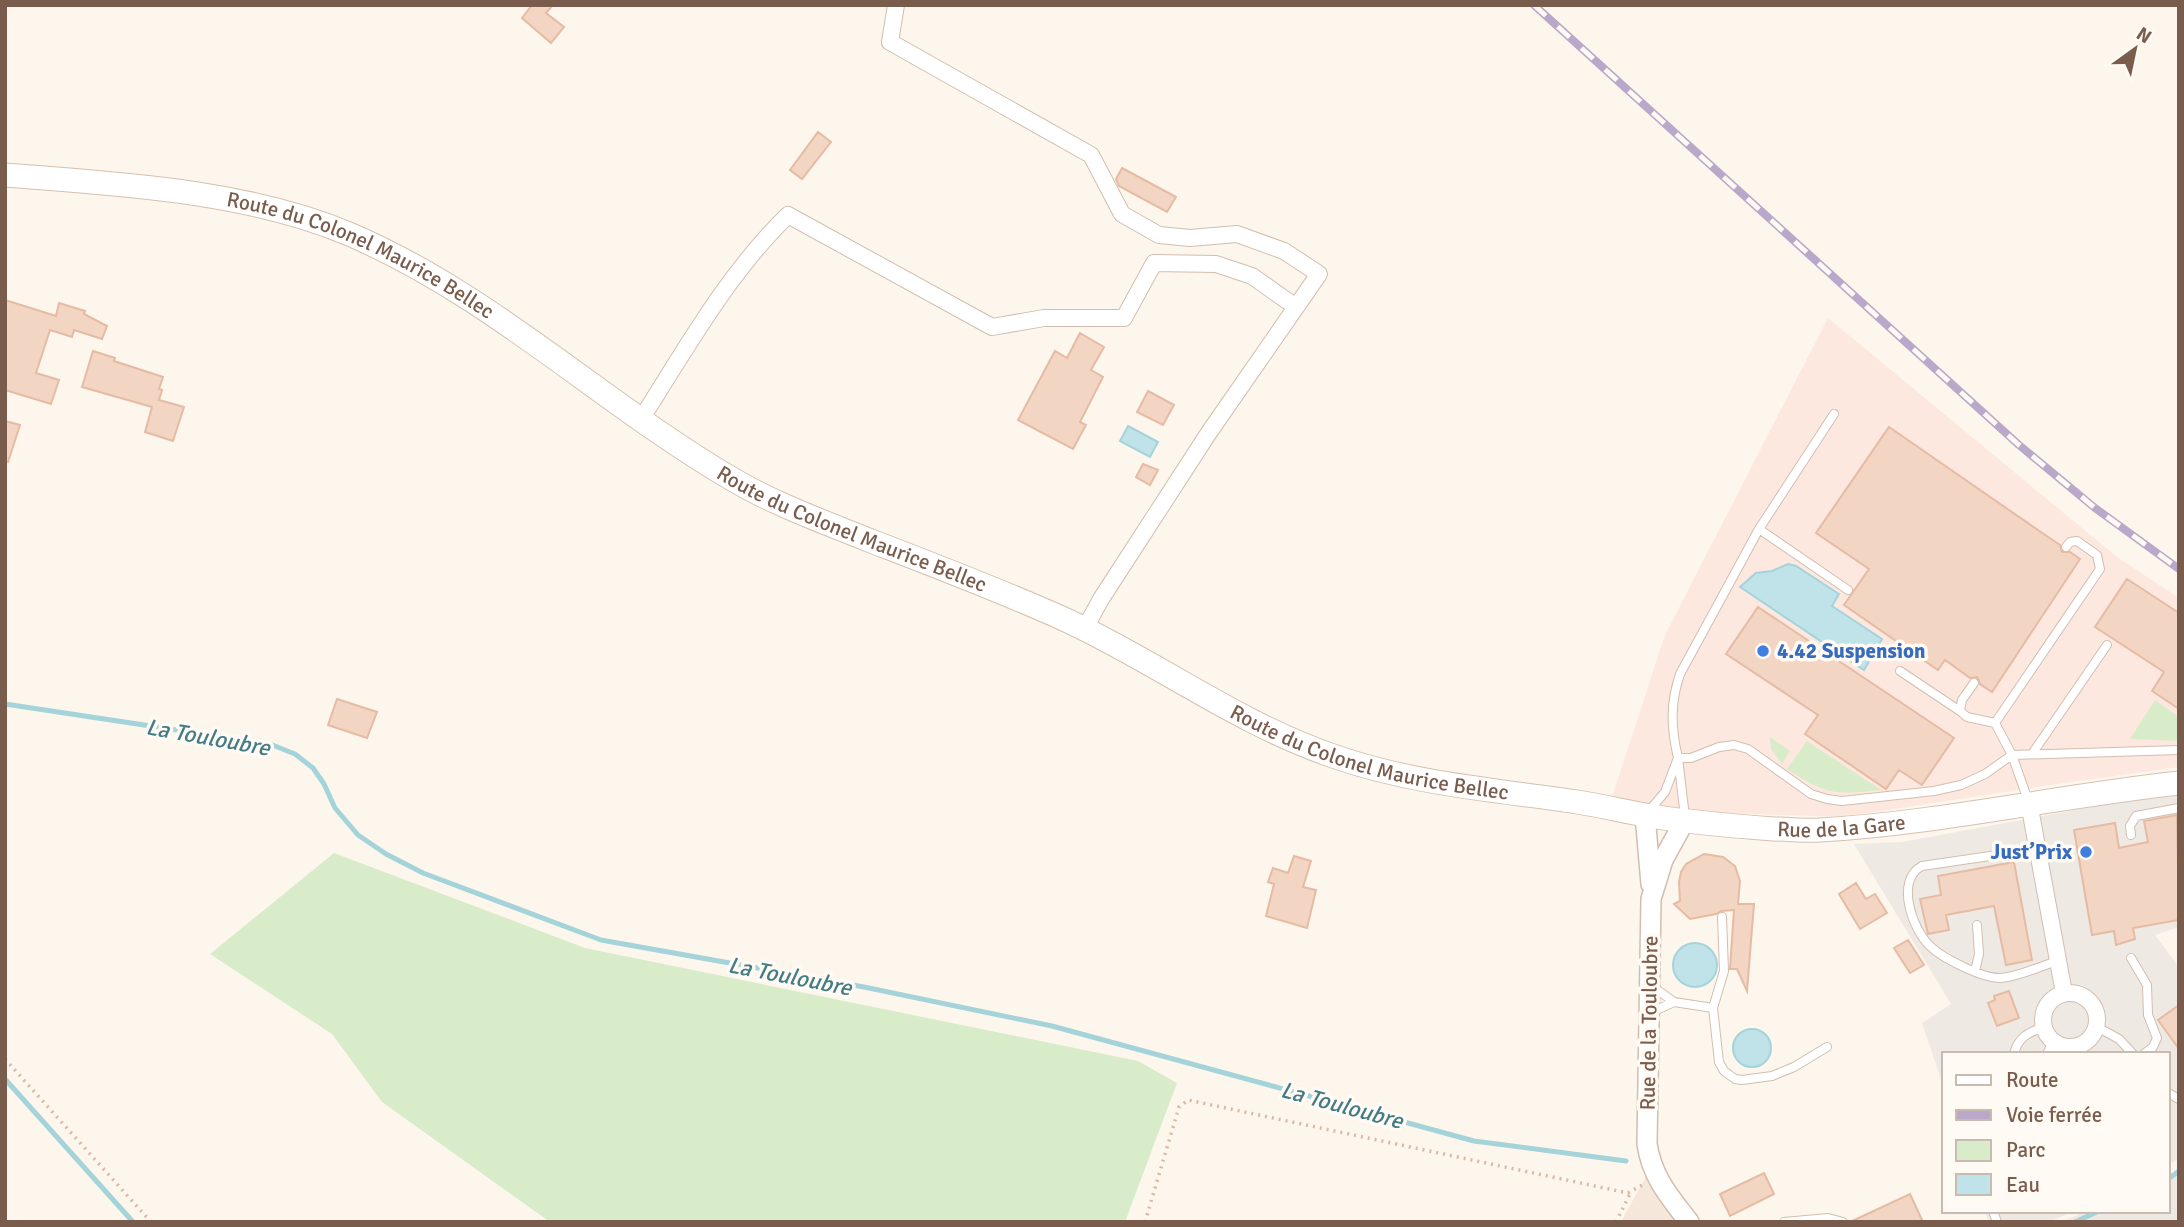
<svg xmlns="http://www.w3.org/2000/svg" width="2184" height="1227" viewBox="0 0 2184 1227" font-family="Signika,sans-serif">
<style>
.residential{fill:#f5e8da}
.commercial{fill:#fde8e0}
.industrial{fill:#efe9e4}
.green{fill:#d8ecc9}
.water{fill:#bfe3e8;stroke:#a5d3da;stroke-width:2}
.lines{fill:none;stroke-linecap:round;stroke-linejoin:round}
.stream{stroke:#a5d3da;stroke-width:5}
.building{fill:#f3d5c3;stroke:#e6bba3;stroke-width:2}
.service-casing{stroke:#d1beb0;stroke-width:10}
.minor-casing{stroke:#d1beb0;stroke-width:18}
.tertiary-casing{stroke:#d1beb0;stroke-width:22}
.secondary-casing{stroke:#d6c0b0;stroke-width:25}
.path{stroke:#d9b8a5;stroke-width:3.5;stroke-dasharray:2 5;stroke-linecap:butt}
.service{stroke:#fff;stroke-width:8}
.minor{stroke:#fff;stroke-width:16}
.tertiary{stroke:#fff;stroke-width:19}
.secondary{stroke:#fff;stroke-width:23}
.rail-casing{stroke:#b9a8c9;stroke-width:8}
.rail{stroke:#fffaf3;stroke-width:5;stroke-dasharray:16;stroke-linecap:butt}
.shop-dot{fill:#3f7fe0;stroke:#fffaf3;stroke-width:2.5}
.labels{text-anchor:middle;stroke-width:7;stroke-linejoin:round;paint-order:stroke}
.street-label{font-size:21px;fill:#7a5c4d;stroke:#fffaf3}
.shop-label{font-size:21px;font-weight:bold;fill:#366cbe;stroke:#fffaf3;text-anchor:start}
.water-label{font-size:23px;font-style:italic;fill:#437c86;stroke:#fffaf3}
</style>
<rect width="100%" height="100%" fill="#fdf6ec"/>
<path class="residential" d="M 1651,1167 L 1688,1222 L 1621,1222 Z"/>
<path class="commercial" d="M 1828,318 L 2117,557 L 2179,598 L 2179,767 L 2043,786 L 1843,817 L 1692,812 L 1612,797 L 1665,635 Z"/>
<path class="industrial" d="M 2179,796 L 2179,927 L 2155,935 L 2179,967 L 2179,1159 L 2168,1165 L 2168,1054 L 1944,1054 L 1944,1088 L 1922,1023 L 1951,1004 L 1854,844 L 1902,842 L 2130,800 Z
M 2179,1172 L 2179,1222 L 2061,1222 L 2087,1211 L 2168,1211 L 2168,1176 Z
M 1985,1211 L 2074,1211 L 2049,1222 L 1989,1222 Z"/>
<path class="green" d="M 2155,700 L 2179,717 L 2179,741 L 2130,739 Z
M 1770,737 L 1790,751 L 1782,764 L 1771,749 Z
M 1807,741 L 1881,790 C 1834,795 1827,795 1787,769 Z
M 334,853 L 585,948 L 1138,1061 L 1177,1083 L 1125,1222 L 550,1222 L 382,1102 L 332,1034 L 210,954 Z"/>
<path class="water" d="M 1128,426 L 1158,442 L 1150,457 L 1120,441 Z
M 1788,564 L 1796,566 L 1839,594 L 1832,606 L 1882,639 L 1864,670 L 1740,587 L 1756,573 L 1772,571 Z
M1673 965a22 22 0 1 1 44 0a22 22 0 1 1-44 0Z
M1733 1048a19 19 0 1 1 38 0a19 19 0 1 1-38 0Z"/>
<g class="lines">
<path class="stream" d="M 5,704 L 270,744 L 295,754 L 313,768 L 324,784 L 335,808 L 358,835 L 386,854 L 423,873 L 601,940 L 864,987 L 1052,1026 L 1474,1141 L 1626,1161
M 5,1079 L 133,1222
M 2168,1179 L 2179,1171
M 2075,1222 L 2099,1211"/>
</g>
<path class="building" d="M 532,5 L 553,5 L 546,13 L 564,27 L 551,43 L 522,18 Z
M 818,132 L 831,142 L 802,179 L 790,170 Z
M 1122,168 L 1176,197 L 1167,212 L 1119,186 L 1116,179 Z
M 5,300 L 56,316 L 59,303 L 85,311 L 84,314 L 107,326 L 102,339 L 74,330 L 72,337 L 50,330 L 36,373 L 59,380 L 51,404 L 5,390 Z
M 1080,333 L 1104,347 L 1091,370 L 1103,377 L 1080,422 L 1086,425 L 1073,449 L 1018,420 L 1055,351 L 1067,358 Z
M 93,351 L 115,358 L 114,361 L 163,377 L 159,389 L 162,390 L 159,400 L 184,407 L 173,441 L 145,432 L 152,407 L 82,387 Z
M 1148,391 L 1174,405 L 1163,425 L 1137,412 Z
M 5,421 L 20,425 L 8,462 L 5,461 Z
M 1889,427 L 2035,528 L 2060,545 L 2062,552 L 2070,552 L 2080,559 L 1992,692 L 1980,684 L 1977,677 L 1970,678 L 1945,660 L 1938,670 L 1844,605 L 1869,569 L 1816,533 Z
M 1143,464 L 1158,470 L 1150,485 L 1136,477 Z
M 2127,579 L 2179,613 L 2179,709 L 2152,691 L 2164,672 L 2095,627 Z
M 1758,607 L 1954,738 L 1922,785 L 1899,770 L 1886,789 L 1805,734 L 1818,715 L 1726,654 Z
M 337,699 L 377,712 L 367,738 L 328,725 Z
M 2177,815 L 2179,920 L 2133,928 L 2135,939 L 2116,945 L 2114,931 L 2092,935 L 2074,830 L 2115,823 L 2119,848 L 2148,842 L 2144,821 Z
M 1704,854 L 1723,857 L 1735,866 L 1740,881 L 1738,904 L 1754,904 L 1747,991 L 1737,969 L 1730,969 L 1734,910 L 1721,911 L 1716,914 L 1690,919 L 1674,904 L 1680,901 L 1679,882 L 1681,872 L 1686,864 Z
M 1294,856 L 1311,861 L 1303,887 L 1316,890 L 1307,928 L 1266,916 L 1274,884 L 1268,882 L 1273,868 L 1288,873 Z
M 2014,862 L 2032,960 L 2006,965 L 1994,906 L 1946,915 L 1949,930 L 1928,934 L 1920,899 L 1941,895 L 1938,876 Z
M 1856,883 L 1866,899 L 1875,894 L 1887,913 L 1860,929 L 1839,894 Z
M 1908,940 L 1924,965 L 1910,973 L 1894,948 Z
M 2009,991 L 2019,1018 L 1997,1026 L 1988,1003 L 1995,1000 L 1994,996 Z
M 2179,1005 L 2179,1049 L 2158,1020 Z
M 1764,1173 L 1774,1194 L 1730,1216 L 1720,1194 Z
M 1910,1194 L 1923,1222 L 1850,1222 Z"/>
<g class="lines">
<defs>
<path id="service" d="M 1834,414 L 1759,529 L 1680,674 C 1670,703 1671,728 1678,758 L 1691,758 L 1719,747 L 1734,745 L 1748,749 L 1811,794 L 1827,799 L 1842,801 L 1934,791 L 1961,785 L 1985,774 L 2012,755 L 2179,750
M 1759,529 L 1848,590
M 1900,671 L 1960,711
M 1974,683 L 1962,700 L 1960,711 L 1967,717 L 1995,723
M 2032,754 L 2107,645
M 2029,803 L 2012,755 L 1995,723 L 2100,569 L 2097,555 L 2077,541 L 2070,542 L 2066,547
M 1649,811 L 1665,792 L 1678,758 L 1685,817
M 2131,835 L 2130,826 L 2136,816 L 2179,808
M 2037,849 L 1922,866 C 1895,880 1912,930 1931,947 C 1944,959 1982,978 2000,978 C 2018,977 2040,966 2058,961
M 1722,917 L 1724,971 L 1713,1008 L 1719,1062 L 1724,1071 L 1735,1079 L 1742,1080 L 1772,1076 L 1794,1067 L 1827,1047
M 2131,958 L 2147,985 L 2148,1015 L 2157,1038 L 2153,1047 L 2144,1054
M 1975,971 L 1979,954 L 1977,925
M 1652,986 L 1674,1002 L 1713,1008
M 1650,1013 L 1674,1002
M 2097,1027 L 2119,1039 L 2133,1054
M 2014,1054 C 2018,1037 2028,1033 2043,1027
M 2047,1054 L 2053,1042
M 2168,1093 L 2179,1099
M 1993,1211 L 1997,1222
M 1784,1222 L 1828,1218 L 1843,1222"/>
<path id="minor" d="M 896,5 L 890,42 L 1091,155 L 1122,214 L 1159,235 L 1190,238 L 1237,234 L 1284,251 L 1319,274 L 1208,434 L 1101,599 L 1084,630
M 641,419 C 686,349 728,273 788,215 L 992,327 L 1044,318 L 1124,318 L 1154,263 L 1216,264 L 1252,276 L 1296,307
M 2029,803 L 2064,993
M2043 1020a27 27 0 1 1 54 0a27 27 0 1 1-54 0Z"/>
<path id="tertiary" d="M 1645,815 L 1651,884
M 1685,820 L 1663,860 L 1651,899 L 1647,1144 C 1652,1177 1669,1196 1689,1222"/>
<g id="secondary">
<path id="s1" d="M 5,175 C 117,184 245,190 349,234 C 490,294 602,403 732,479 C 776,505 824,522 871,541 C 936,566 1002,591 1066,620 C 1157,662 1240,725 1336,757 C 1414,784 1496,790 1577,802 C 1604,806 1630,813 1657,817 C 1696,823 1735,826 1773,829 C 1789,829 1805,831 1820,830 C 1940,823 2059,796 2179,783"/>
</g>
</defs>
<use href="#service" class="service-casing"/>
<use href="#minor" class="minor-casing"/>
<use href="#tertiary" class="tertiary-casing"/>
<use href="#secondary" class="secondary-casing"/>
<path class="path" d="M 5,1059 L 151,1222
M 1145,1222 L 1179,1107 L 1188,1100 L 1628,1193 L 1644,1184
M 1616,1222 L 1631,1192"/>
<use href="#service" class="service"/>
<use href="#minor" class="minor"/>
<use href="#tertiary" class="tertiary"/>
<use href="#secondary" class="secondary"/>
<defs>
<path id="rail" d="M 1534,5 L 2019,445 L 2095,508 L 2179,569"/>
</defs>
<use href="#rail" class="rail-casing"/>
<use href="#rail" class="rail"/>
</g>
<g class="shop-dot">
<circle cx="1763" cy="651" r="7"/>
<circle cx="2086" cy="852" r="7"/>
</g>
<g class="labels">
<g class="street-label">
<text dy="7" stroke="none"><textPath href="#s1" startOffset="369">Route du Colonel Maurice Bellec</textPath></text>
<text dy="7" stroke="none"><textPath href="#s1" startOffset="936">Route du Colonel Maurice Bellec</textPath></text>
<text dy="7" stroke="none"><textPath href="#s1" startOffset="1503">Route du Colonel Maurice Bellec</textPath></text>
<text dy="7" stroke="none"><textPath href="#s1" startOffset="1984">Rue de la Gare</textPath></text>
<text transform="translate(1649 1023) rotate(-89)" y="7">Rue de la Touloubre</text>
</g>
<g class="shop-label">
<text x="1777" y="658">4.42 Suspension</text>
<text x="2072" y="859" text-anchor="end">Just’Prix</text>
</g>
<g class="water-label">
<text transform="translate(208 737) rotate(10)" y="8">La Touloubre</text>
<text transform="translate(790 976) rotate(11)" y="8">La Touloubre</text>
<text transform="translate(1342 1105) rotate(15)" y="8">La Touloubre</text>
</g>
</g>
<rect width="2184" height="1227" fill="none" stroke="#7a5c4d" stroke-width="14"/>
<rect x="1942" y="1052" width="228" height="161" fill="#fffaf3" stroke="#cabbb1" stroke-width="2"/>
<rect x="1956" y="1075" width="35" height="10" fill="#ffffff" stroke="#cabbb1" stroke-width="2"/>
<text x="2006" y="1087" font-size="21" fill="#7a5c4d">Route</text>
<rect x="1956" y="1110" width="35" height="10" fill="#b9a8c9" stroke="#cabbb1" stroke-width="2"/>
<text x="2006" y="1122" font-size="21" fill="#7a5c4d">Voie ferrée</text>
<rect x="1956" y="1140" width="35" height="21" fill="#d8ecc9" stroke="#cabbb1" stroke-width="2"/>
<text x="2006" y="1157" font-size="21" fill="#7a5c4d">Parc</text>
<rect x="1956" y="1174" width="35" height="21" fill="#bfe3e8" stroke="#cabbb1" stroke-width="2"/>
<text x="2006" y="1192" font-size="21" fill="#7a5c4d">Eau</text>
<g transform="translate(2135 49) rotate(33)" stroke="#fffaf3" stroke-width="5" paint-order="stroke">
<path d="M0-5L12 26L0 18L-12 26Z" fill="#7a5c4d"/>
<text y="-10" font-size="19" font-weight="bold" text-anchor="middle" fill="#7a5c4d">N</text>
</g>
</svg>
